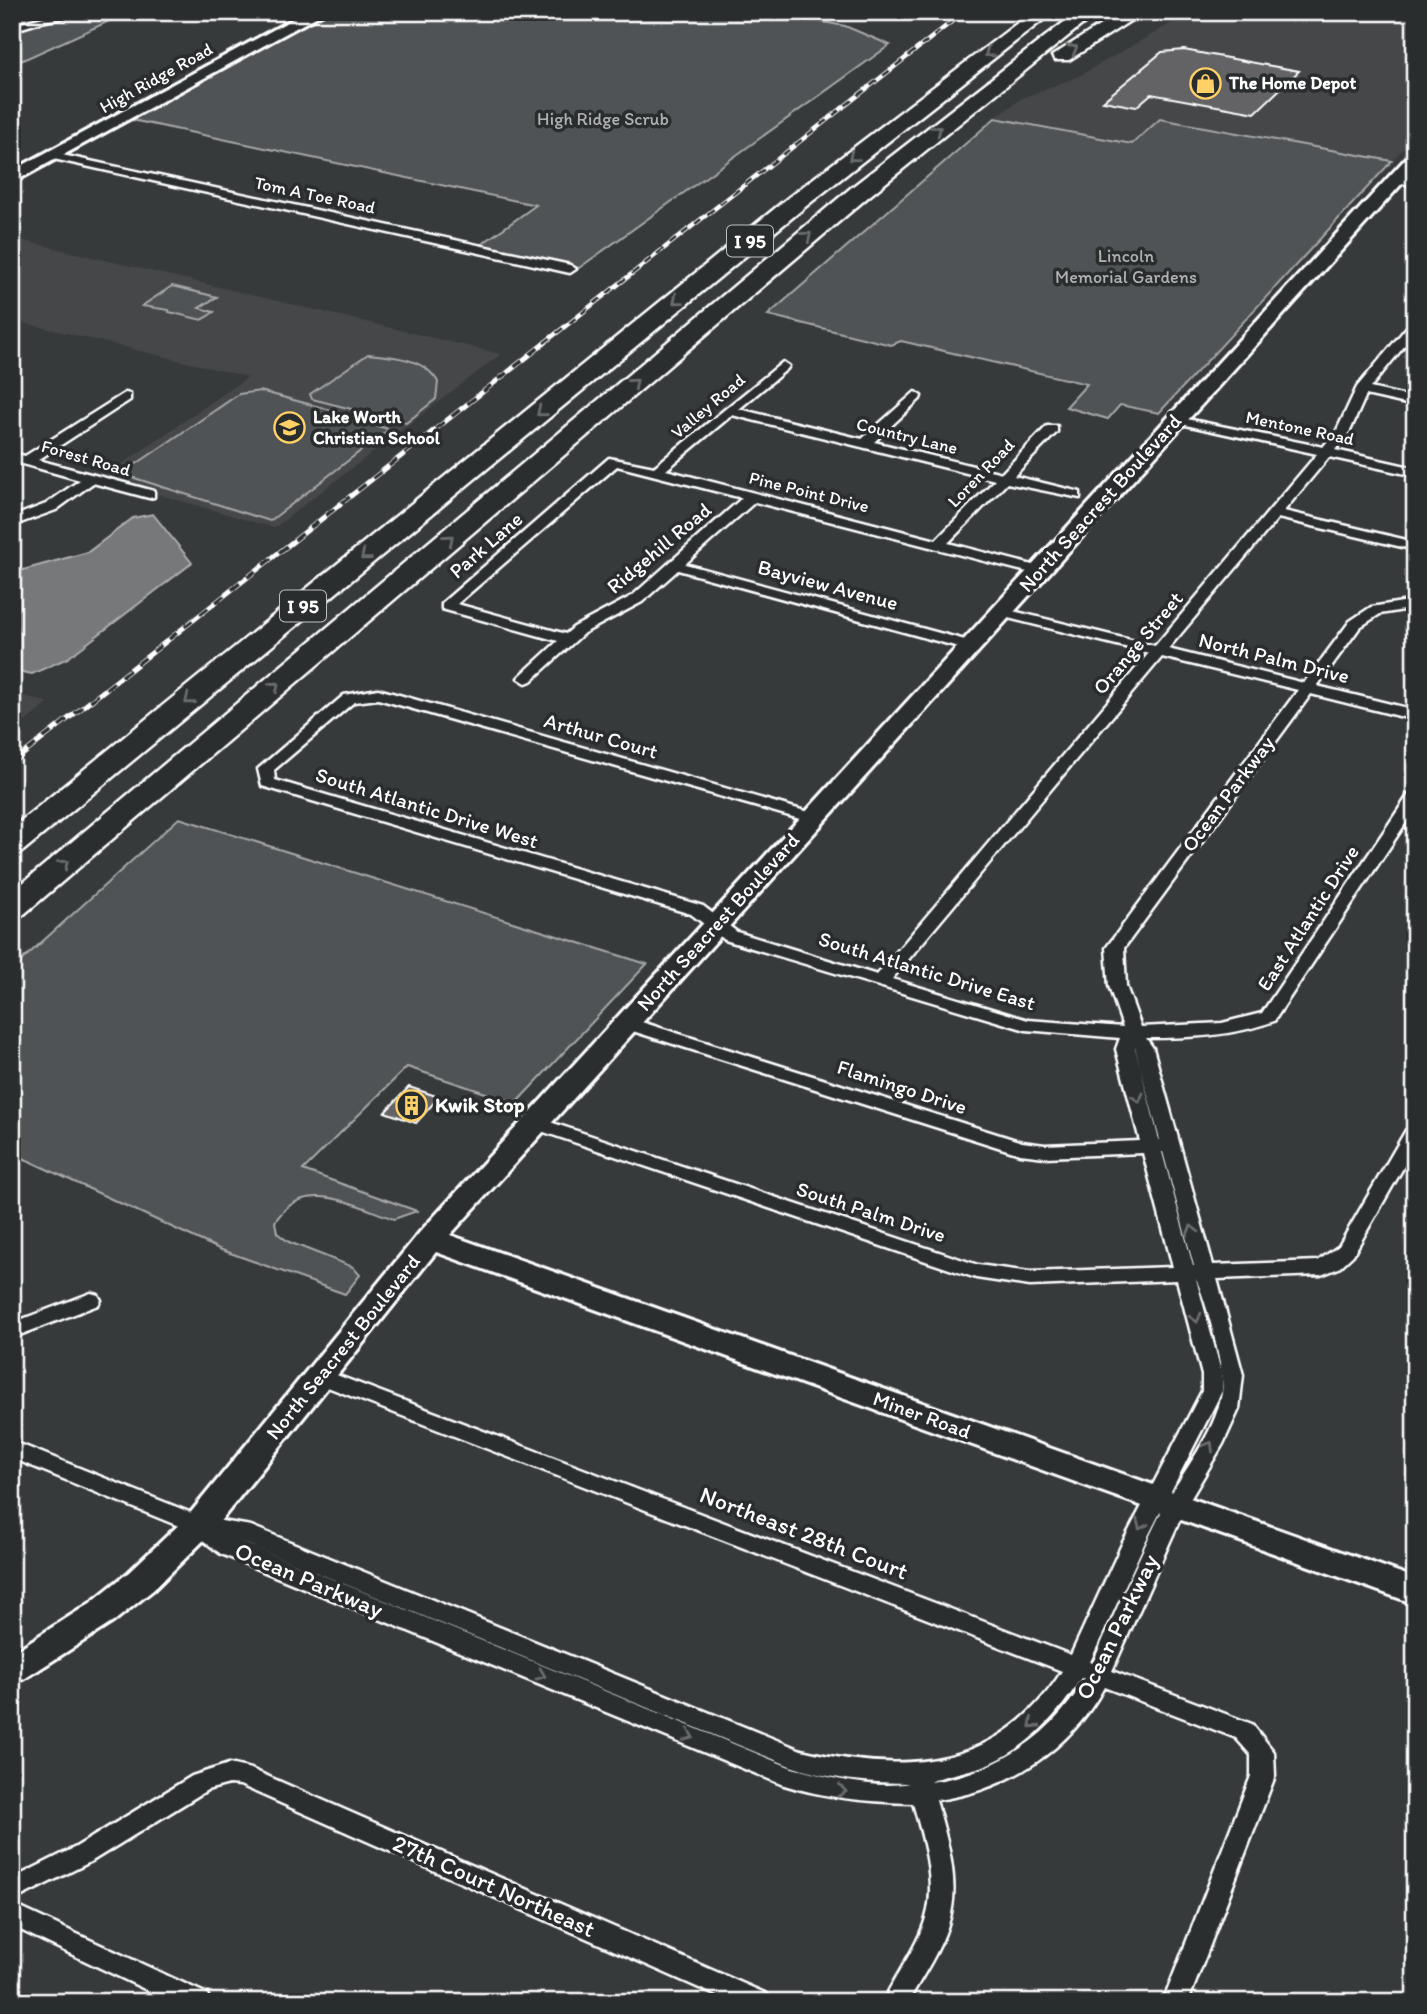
<svg xmlns="http://www.w3.org/2000/svg" width="1427" height="2014" viewBox="0 0 1427 2014" font-family="Itim,sans-serif">
<style>
.built{fill:#444748}
.green{fill:#505354;stroke:#a8a9aa;stroke-width:2}
.water{fill:#767879;stroke:#adaeaf;stroke-width:2}
.building{fill:#636465;stroke:#fff;stroke-width:2}
.lines{fill:none;stroke-linecap:round;stroke-linejoin:round}
.street-casing{stroke:#fff;stroke-width:5}
.secondary-casing{stroke:#fff;stroke-width:6}
.highway-casing{stroke:#fff;stroke-width:5}
.street{fill:#2a2d2e;fill-rule:evenodd}
.secondary{fill:#2a2d2e;fill-rule:evenodd}
.highway{fill:#2a2d2e;fill-rule:evenodd}
.rail-far1-casing{stroke:#fff;stroke-width:4.5}
.rail-casing{stroke:#fff;stroke-width:5}
.rail-far1{stroke:#2a2d2e;stroke-width:2.5;stroke-dasharray:8;stroke-linecap:butt}
.rail{stroke:#2a2d2e;stroke-width:3.5;stroke-dasharray:10;stroke-linecap:butt}
.oneway{stroke:#6a6c6d}
.labels{text-anchor:middle;stroke-width:7;stroke-linejoin:round;paint-order:stroke}
.far-street-label{font-size:18px;fill:#fff;stroke:#2a2d2e}
.far-poi-label{font-size:18px;font-weight:bold;fill:#fff;stroke:#2a2d2e;text-anchor:start}
.far-park-label{font-size:18px;fill:#b0b2b2;stroke:#2a2d2e}
.shield{fill:#2a2d2e;stroke:#bfc0c0;stroke-width:2}
.shield-label{font-size:19px;font-weight:bold;fill:#fff}
.street-label{font-size:21px;fill:#fff;stroke:#2a2d2e}
.poi-label{font-size:21px;font-weight:bold;fill:#fff;stroke:#2a2d2e;text-anchor:start}
.near-street-label{font-size:24px;fill:#fff;stroke:#2a2d2e}
</style>
<rect width="100%" height="100%" fill="#373a3b"/>
<filter id="ink" filterUnits="userSpaceOnUse"><feTurbulence type="fractalNoise" baseFrequency=".0143" numOctaves="2"/><feDisplacementMap in="SourceGraphic" scale="14" xChannelSelector="R" yChannelSelector="G"/><feConvolveMatrix kernelMatrix="1 2 1 2 8 2 1 2 1" color-interpolation-filters="sRGB"/></filter>
<g filter="url(#ink)">
<path class="built" d="M 1191,12 L 1415,12 L 1415,136 L 1392,161 L 1160,119 L 1132,144 L 995,118 L 1022,98 L 1077,77 Z
M 12,238 L 501,354 L 274,528 L 102,478 L 248,377 L 12,320 Z
M 12,692 L 49,703 L 12,732 Z"/>
<path class="green" d="M 12,12 L 95,12 L 116,18 L 12,65 Z
M 328,12 L 767,12 L 845,26 L 890,45 L 579,268 L 479,246 L 536,205 L 132,120 Z
M 995,118 L 1132,144 L 1160,119 L 1392,161 L 1159,413 L 1120,405 L 1108,419 L 1066,407 L 1087,384 L 901,341 L 891,345 L 768,315 Z
M 172,286 L 217,297 L 199,308 L 214,312 L 202,320 L 169,312 L 169,310 L 142,306 Z
M 368,354 C 392,356 425,358 438,382 L 436,399 L 406,423 L 312,399 L 310,394 Z
M 260,391 L 338,412 L 342,417 L 389,429 L 270,521 L 125,475 L 126,471 L 239,394 Z
M 179,818 L 647,964 L 516,1103 L 407,1067 L 303,1170 L 417,1211 L 394,1219 C 355,1206 303,1175 275,1222 L 277,1233 L 289,1242 L 353,1267 L 360,1275 L 345,1294 L 219,1249 L 12,1153 L 12,969 Z"/>
<path class="water" d="M 153,514 L 192,563 L 68,658 L 32,674 L 12,670 L 12,573 L 88,552 L 133,518 Z"/>
<path class="building" d="M 1184,50 L 1299,71 L 1255,113 L 1151,94 L 1136,107 L 1103,101 L 1162,52 Z
M 409,1087 L 439,1097 L 416,1123 L 385,1112 Z"/>
<g class="lines">
<defs>
<path id="street" d="M 64,12 L 90,12 L 41,22 L 12,31 L 12,25 Z
M 53,153 L 570,265 L 576,269 L 570,273 L 49,158 L 49,154 Z
M 1397,176 L 1415,180 L 1415,186 L 1393,181 L 1393,177 Z
M 1415,321 L 1415,333 L 1370,388 L 1415,398 L 1415,406 L 1366,395 L 1350,431 L 1335,450 L 1415,468 L 1415,476 L 1329,457 L 1284,511 L 1415,542 L 1415,550 L 1278,518 L 1168,649 L 1304,683 L 1350,621 L 1371,607 L 1415,600 L 1415,608 L 1380,614 L 1360,627 L 1317,686 L 1415,710 L 1415,720 L 1311,694 L 1124,948 L 1126,986 L 1141,1027 L 1222,1023 L 1262,1013 L 1409,794 L 1415,792 L 1415,809 L 1274,1021 C 1234,1036 1190,1038 1146,1038 L 1153,1048 L 1213,1265 L 1318,1261 L 1339,1246 L 1406,1130 L 1415,1124 L 1415,1147 L 1353,1255 L 1339,1268 L 1321,1275 L 1217,1279 L 1243,1375 L 1239,1409 L 1223,1444 L 1185,1508 L 1112,1671 L 1252,1724 L 1274,1752 L 1275,1776 L 1188,2002 L 1163,2002 L 1251,1776 L 1251,1755 L 1236,1738 L 1104,1687 C 1070,1750 1007,1791 936,1800 C 945,1833 958,1873 952,1908 C 947,1941 924,1973 908,2002 L 883,2002 C 897,1972 921,1943 928,1910 C 935,1876 922,1835 913,1803 C 868,1802 824,1798 781,1784 L 221,1554 L 191,1531 L 12,1458 L 12,1441 L 204,1518 L 251,1526 L 801,1750 C 906,1775 1000,1769 1062,1671 L 312,1381 L 309,1376 L 312,1371 L 326,1371 L 1071,1655 L 1122,1544 L 1202,1391 L 1202,1375 L 1177,1280 L 1030,1286 L 976,1278 L 529,1127 L 526,1123 L 529,1119 L 541,1119 L 978,1265 L 1030,1272 L 1173,1267 L 1143,1153 L 1045,1157 L 1020,1154 L 620,1027 L 617,1023 L 620,1019 L 632,1019 L 1022,1142 L 1045,1145 L 1140,1141 L 1116,1049 L 1120,1038 L 1026,1030 L 725,940 L 691,914 L 262,786 L 258,769 L 344,695 L 378,689 L 819,815 L 821,818 L 819,821 L 807,821 L 378,699 L 354,702 L 274,770 L 275,780 L 703,906 L 737,932 L 877,975 L 1149,653 L 996,615 L 996,609 L 1001,608 L 1155,646 L 1317,454 L 1172,422 L 1172,416 L 1323,447 L 1337,430 L 1357,387 L 1411,322 ZM 1162,657 L 1298,690 L 1106,948 L 1109,986 L 1123,1027 L 1028,1020 L 892,979 ZM 1135,1047 L 1135,1048 L 1160,1140 L 1159,1140 ZM 1162,1152 L 1163,1152 L 1194,1266 L 1193,1266 ZM 1196,1279 C 1206,1299 1226,1372 1222,1393 C 1215,1435 1183,1470 1164,1507 C 1138,1558 1116,1611 1093,1663 L 1090,1662 L 1144,1544 L 1222,1391 L 1222,1375 ZM 232,1538 L 790,1766 C 828,1779 869,1783 909,1783 C 873,1790 828,1777 792,1768 ZM 1081,1678 L 1085,1679 C 1052,1737 996,1773 930,1782 C 937,1777 968,1771 981,1767 C 1024,1752 1058,1716 1081,1678 Z
M 783,362 L 789,366 L 787,369 L 739,409 L 862,439 L 915,392 L 921,396 L 920,399 L 874,442 L 1002,473 L 1047,426 L 1057,426 L 1057,432 L 1014,476 L 1080,492 L 1080,498 L 1007,483 L 948,543 L 1044,568 L 1046,571 L 1039,575 L 755,502 L 685,564 L 976,643 L 976,649 L 966,649 L 678,570 L 642,602 L 584,633 L 531,681 L 526,683 L 518,678 L 521,675 L 558,641 L 442,609 L 442,603 L 609,458 L 654,467 ZM 732,415 L 995,480 L 936,540 L 666,470 ZM 617,466 L 742,498 L 632,596 L 574,627 L 566,634 L 457,604 Z
M 125,393 L 130,394 L 130,400 L 38,460 L 154,491 L 154,497 L 149,498 L 93,483 L 56,510 L 12,526 L 12,517 L 46,504 L 80,480 L 12,461 L 12,453 L 25,456 Z
M 91,1293 L 98,1295 L 101,1300 L 98,1305 L 12,1338 L 12,1323 Z
M 229,1764 L 251,1769 L 767,1994 L 770,2002 L 731,2002 L 240,1785 L 229,1784 L 207,1790 L 92,1861 L 12,1901 L 12,1879 L 76,1847 L 192,1776 Z
M 12,1904 L 207,1994 L 210,2002 L 172,2002 L 12,1926 Z"/>
<path id="secondary" d="M 306,12 L 325,12 L 12,183 L 12,171 Z
M 1415,154 L 1415,169 L 450,1235 L 1415,1578 L 1415,1604 L 436,1252 L 210,1534 L 153,1590 L 113,1622 L 24,1679 L 12,1683 L 12,1653 L 89,1604 L 129,1572 L 188,1516 L 420,1232 L 1409,155 Z"/>
<path id="highway" d="M 1032,12 L 1053,12 L 805,207 L 23,851 L 12,853 L 12,828 L 789,197 Z
M 1077,12 L 1098,12 L 868,197 L 23,915 L 12,917 L 12,892 L 852,187 Z
M 1121,12 L 1144,12 L 1069,60 L 1055,60 L 1052,56 Z"/>
</defs>
<use href="#street" class="street-casing"/>
<use href="#secondary" class="secondary-casing"/>
<use href="#highway" class="highway-casing"/>
<use href="#street" class="street"/>
<use href="#secondary" class="secondary"/>
<use href="#highway" class="highway"/>
<defs>
<path id="rail-far1" d="M 544,343 L 964,12"/>
<path id="rail" d="M 12,763 L 546,342"/>
</defs>
<use href="#rail-far1" class="rail-far1-casing"/>
<use href="#rail" class="rail-casing"/>
<use href="#rail-far1" class="rail-far1"/>
<use href="#rail" class="rail"/>
</g>
<defs><path id="oneway-chevron" d="M-2-3.5L2.5 0L-2 3.5" fill="none" stroke-width="1.6" stroke-linecap="round" stroke-linejoin="round" transform="scale(1.75)"/></defs>
<g class="oneway">
<use href="#oneway-chevron" transform="translate(1073 49) rotate(-31)"/>
<use href="#oneway-chevron" transform="translate(989 53) rotate(143)"/>
<use href="#oneway-chevron" transform="translate(937 130) rotate(-38)"/>
<use href="#oneway-chevron" transform="translate(853 157) rotate(141)"/>
<use href="#oneway-chevron" transform="translate(807 236) rotate(-40)"/>
<use href="#oneway-chevron" transform="translate(677 300) rotate(141)"/>
<use href="#oneway-chevron" transform="translate(634 383) rotate(-40)"/>
<use href="#oneway-chevron" transform="translate(541 412) rotate(141)"/>
<use href="#oneway-chevron" transform="translate(449 539) rotate(-40)"/>
<use href="#oneway-chevron" transform="translate(365 556) rotate(141)"/>
<use href="#oneway-chevron" transform="translate(275 686) rotate(-40)"/>
<use href="#oneway-chevron" transform="translate(189 700) rotate(141)"/>
<use href="#oneway-chevron" transform="translate(64 864) rotate(-40)"/>
<use href="#oneway-chevron" transform="translate(1138 1098) rotate(75)"/>
<use href="#oneway-chevron" transform="translate(1192 1230) rotate(-104)"/>
<use href="#oneway-chevron" transform="translate(1196 1318) rotate(75)"/>
<use href="#oneway-chevron" transform="translate(1209 1446) rotate(-60)"/>
<use href="#oneway-chevron" transform="translate(1141 1525) rotate(115)"/>
<use href="#oneway-chevron" transform="translate(541 1675) rotate(22)"/>
<use href="#oneway-chevron" transform="translate(1033 1724) rotate(138)"/>
<use href="#oneway-chevron" transform="translate(689 1736) rotate(22)"/>
<use href="#oneway-chevron" transform="translate(842 1791) rotate(8)"/>
</g>
</g>
<defs>
<symbol id="shop-ring" viewBox="-11 -11 22 22"><circle r="9.5" fill="#2a2d2e" stroke="#ffd166" stroke-width="1.5"/><path d="M-5-2.5h2.3a2.7 3.5 0 0 1 5.4 0H5L5.5 6h-11ZM-1.5-2.5h3a1.5 2.3 0 0 0-3 0Z" fill="#ffd166"/></symbol>
<symbol id="school-ring" viewBox="-11 -11 22 22"><circle r="9.5" fill="#2a2d2e" stroke="#ffd166" stroke-width="1.5"/><path d="M0-5L7-2L0 1L-7-2ZM-4 1L0 2.5L4 1V4Q0 6-4 4Z" fill="#ffd166"/></symbol>
<symbol id="building-ring" viewBox="-11 -11 22 22"><circle r="9.5" fill="#2a2d2e" stroke="#ffd166" stroke-width="1.5"/><path d="M-4-6H4V6H1V3H-1V6H-4ZM-2.5-4.3h1.7v1.8h-1.7ZM.8-4.3h1.7v1.8H.8ZM-2.5-1h1.7V.8h-1.7ZM.8-1h1.7V.8H.8Z" fill="#ffd166"/></symbol>
</defs>
<g fill-rule="evenodd">
<use href="#shop-ring" x="1188" y="66" width="35" height="35"/>
<use href="#school-ring" x="272" y="410" width="35" height="35"/>
<use href="#building-ring" x="394" y="1088" width="35" height="35"/>
</g>
<g class="labels">
<g class="far-street-label">
<text transform="translate(156 78) rotate(-29)" y="6">High Ridge Road</text>
<text transform="translate(315 195) rotate(12)" y="6">Tom A Toe Road</text>
<text transform="translate(708 406) rotate(-40)" y="6">Valley Road</text>
<text transform="translate(1300 428) rotate(12)" y="6">Mentone Road</text>
<text transform="translate(907 436) rotate(14)" y="6">Country Lane</text>
<text transform="translate(86 458) rotate(16)" y="6">Forest Road</text>
<text transform="translate(981 473) rotate(-46)" y="6">Loren Road</text>
<text transform="translate(809 492) rotate(14)" y="6">Pine Point Drive</text>
</g>
<g class="far-poi-label">
<text x="1229" y="89">The Home Depot</text>
<text x="313" y="423">Lake Worth<tspan x="313" dy="21">Christian School</tspan></text>
</g>
<g class="far-park-label">
<text x="603" y="125">High Ridge Scrub</text>
<text x="1126" y="262">Lincoln<tspan x="1126" dy="21">Memorial Gardens</tspan></text>
</g>
<g class="shield">
<rect x="727" y="225.5" width="46" height="31" rx="5"/>
<rect x="280" y="590.5" width="46" height="31" rx="5"/>
</g>
<g class="shield-label">
<text x="750" y="248">I 95</text>
<text x="303" y="613">I 95</text>
</g>
<g class="street-label">
<text transform="translate(1100 503) rotate(-48)" y="7">North Seacrest Boulevard</text>
<text transform="translate(486 545) rotate(-41)" y="7">Park Lane</text>
<text transform="translate(659 548) rotate(-40)" y="7">Ridgehill Road</text>
<text transform="translate(828 585) rotate(15)" y="7">Bayview Avenue</text>
<text transform="translate(1138 643) rotate(-50)" y="7">Orange Street</text>
<text transform="translate(1274 658) rotate(14)" y="7">North Palm Drive</text>
<text transform="translate(601 736) rotate(16)" y="7">Arthur Court</text>
<text transform="translate(1228 794) rotate(-53)" y="7">Ocean Parkway</text>
<text transform="translate(427 808) rotate(17)" y="7">South Atlantic Drive West</text>
<text transform="translate(1308 918) rotate(-57)" y="7">East Atlantic Drive</text>
<text transform="translate(718 922) rotate(-48)" y="7">North Seacrest Boulevard</text>
<text transform="translate(927 971) rotate(17)" y="7">South Atlantic Drive East</text>
<text transform="translate(902 1087) rotate(18)" y="7">Flamingo Drive</text>
<text transform="translate(871 1212) rotate(18)" y="7">South Palm Drive</text>
<text transform="translate(343 1347) rotate(-51)" y="7">North Seacrest Boulevard</text>
<text transform="translate(922 1415) rotate(20)" y="7">Miner Road</text>
</g>
<g class="poi-label">
<text x="435" y="1112">Kwik Stop</text>
</g>
<g class="near-street-label">
<text transform="translate(804 1533) rotate(21)" y="8">Northeast 28th Court</text>
<text transform="translate(309 1580) rotate(23)" y="8">Ocean Parkway</text>
<text transform="translate(1117 1627) rotate(-64)" y="8">Ocean Parkway</text>
<text transform="translate(494 1886) rotate(24)" y="8">27th Court Northeast</text>
</g>
</g>
<rect width="1427" height="2014" fill="none" stroke="#2a2d2e" stroke-width="42"/>
<rect x="21" y="21" width="1385" height="1972" fill="none" stroke="#fff" stroke-width="2.5" filter="url(#ink)"/>
</svg>
